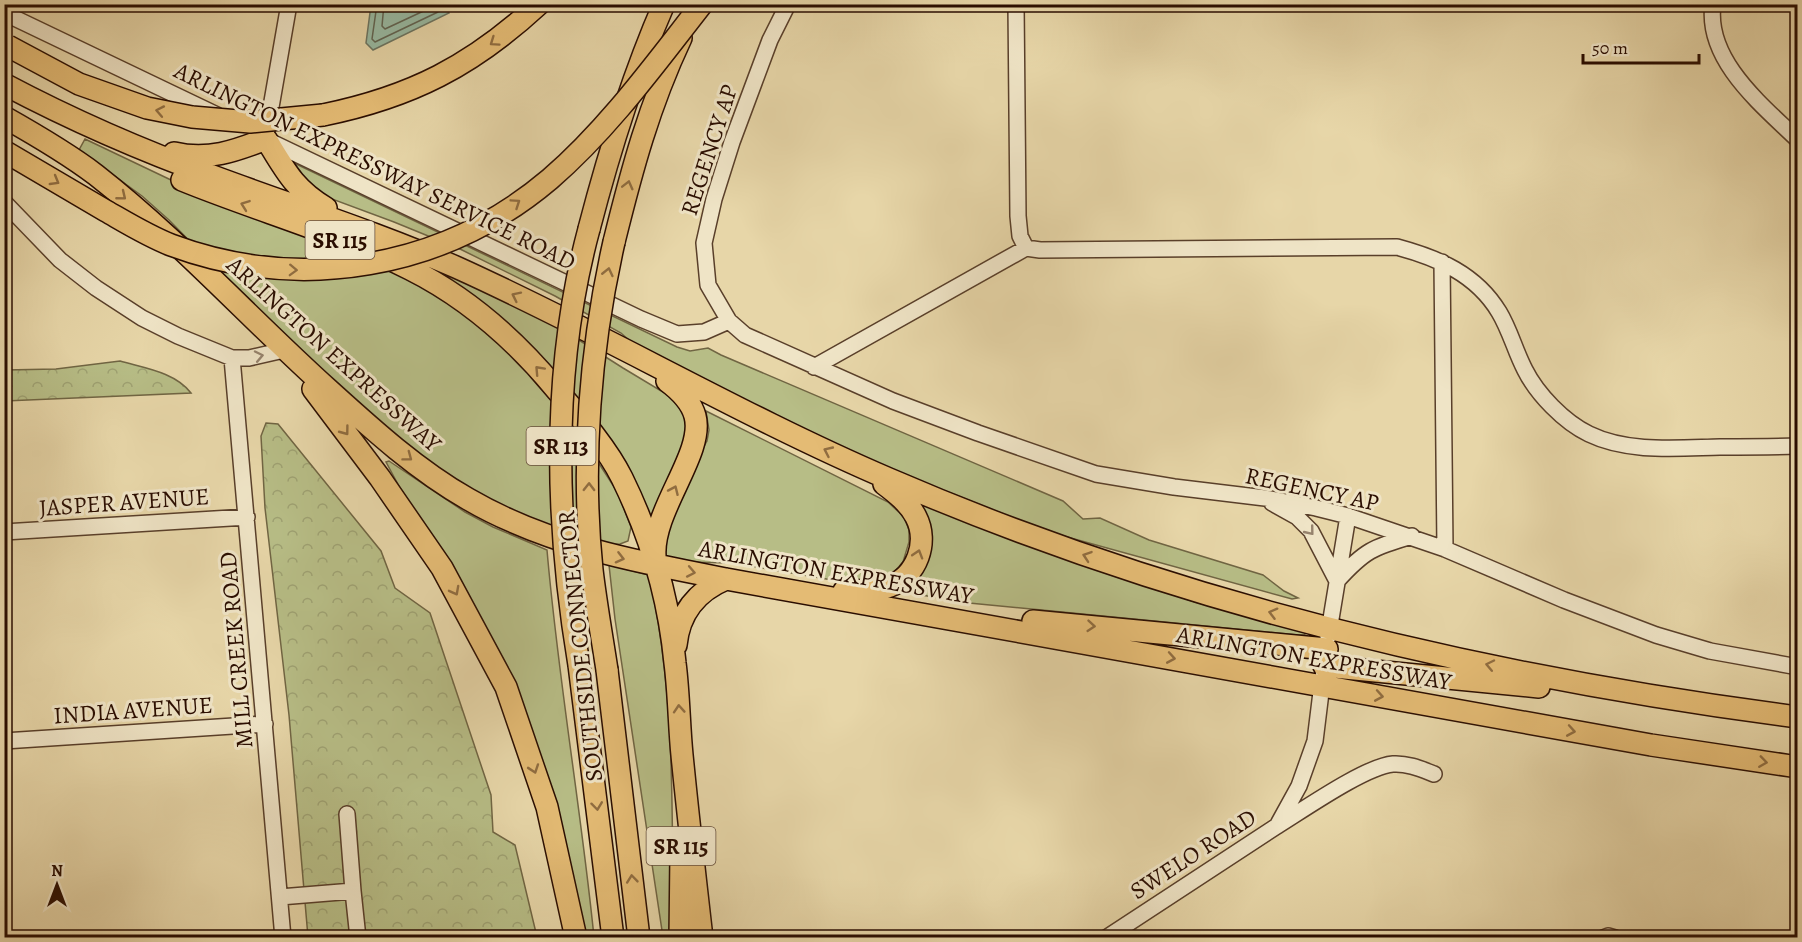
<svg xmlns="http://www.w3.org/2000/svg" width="1802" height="942" viewBox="0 0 1802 942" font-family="Alegreya,serif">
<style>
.green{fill:#b7bd86;stroke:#706543;stroke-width:1.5}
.forest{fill:url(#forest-crowns);stroke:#706543;stroke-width:1.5}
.water{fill:#98baa3;stroke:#6c7562;stroke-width:1.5}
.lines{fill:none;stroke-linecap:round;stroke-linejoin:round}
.shore{stroke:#616452;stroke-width:1.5}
.minor-casing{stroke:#593f2a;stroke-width:18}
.highway-casing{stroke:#2a0d00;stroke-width:24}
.minor{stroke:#efe4c6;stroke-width:15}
.highway{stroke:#e4bb74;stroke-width:21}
.highway-bridge-casing{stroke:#2a0d00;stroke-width:24;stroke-linecap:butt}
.highway-bridge{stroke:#e4bb74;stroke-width:21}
.oneway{stroke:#906d40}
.oneway2{stroke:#96836d}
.labels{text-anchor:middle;stroke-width:6;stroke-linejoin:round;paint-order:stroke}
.shield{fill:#efe4c6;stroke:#654e3b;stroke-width:1.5}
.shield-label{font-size:22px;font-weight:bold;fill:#2a0d00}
.street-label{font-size:24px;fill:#2a0d00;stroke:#efe4c6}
</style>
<defs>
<pattern id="forest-crowns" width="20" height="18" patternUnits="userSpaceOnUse" patternTransform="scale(1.5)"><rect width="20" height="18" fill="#b7bd86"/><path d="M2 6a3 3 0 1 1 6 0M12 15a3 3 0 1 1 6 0" fill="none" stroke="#9ea172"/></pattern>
</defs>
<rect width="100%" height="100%" fill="#e7d6a8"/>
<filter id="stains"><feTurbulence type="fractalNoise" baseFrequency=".00333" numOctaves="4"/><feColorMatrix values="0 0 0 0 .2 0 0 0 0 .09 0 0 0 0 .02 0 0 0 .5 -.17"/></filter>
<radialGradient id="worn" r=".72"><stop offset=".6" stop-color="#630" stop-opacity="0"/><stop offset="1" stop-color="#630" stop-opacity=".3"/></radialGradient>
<path class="green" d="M 85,139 L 171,180 L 257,214 L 312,233 L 433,290 L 520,359 L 578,431 L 618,493 L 631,527 L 628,541 L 620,544 L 609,545 L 523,516 L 468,488 L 400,442 L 269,322 L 169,220 L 142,196 L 79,150 Z
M 292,162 L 677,347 L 690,351 L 708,348 L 721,355 L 1063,501 L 1083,519 L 1100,518 L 1149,540 L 1263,575 L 1284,591 L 1298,598 L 1292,599 L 1049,532 L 882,466 L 767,413 L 630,341 L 621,333 L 555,296 L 460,249 L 394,222 L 313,192 Z
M 338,229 L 425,264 L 552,323 L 623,368 L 678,401 L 691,425 L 651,521 L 547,365 Z
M 706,411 L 888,502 L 904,517 L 909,530 L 909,542 L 903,562 L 895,571 L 886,577 L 875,579 L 838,581 L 733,563 L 682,562 L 665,559 L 661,547 L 696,460 L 707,441 L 709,430 Z
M 389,461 L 465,512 L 493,527 L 547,550 C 558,679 581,808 594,937 L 582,937 L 564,849 L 431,535 L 400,488 L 386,462 Z
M 919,501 L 1036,548 L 1195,602 L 1303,630 L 1306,633 L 1304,635 L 1298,635 L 969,603 L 898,591 L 908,584 Z
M 609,565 L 649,575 C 676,694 672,816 673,937 L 663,937 L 615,619 Z"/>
<path class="forest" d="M 120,361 C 144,368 175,372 191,393 L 5,401 L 5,370 L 56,369 Z
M 266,423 L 278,424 L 381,551 L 395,588 L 430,613 L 491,795 L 493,832 L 515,845 L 537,937 L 308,937 L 289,715 L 265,508 L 261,436 Z"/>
<path class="water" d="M 371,5 L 444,5 L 449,13 L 373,50 L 366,43 Z"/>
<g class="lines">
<path class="shore" d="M 377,4 L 372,39 L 375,42 L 438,12 L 439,4
M 384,4 L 382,26 L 385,29 L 430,8 L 432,4"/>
<defs>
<path id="minor" d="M 788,4 L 770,40 L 732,142 L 714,199 L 704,243 L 708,285 L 729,321 L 745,335 L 893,401 L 978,433 L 1096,474 L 1174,487 L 1265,498 L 1316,508 L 1348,516 L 1445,549 L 1564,600 L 1656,635 L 1710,651 L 1798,667
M 1016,4 L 1018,216 L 1020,236 L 1026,248 L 1040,250 L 1397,247 C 1438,258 1476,274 1499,312 C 1510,330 1515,351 1525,370 C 1537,394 1564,422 1589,434 C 1628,453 1677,448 1720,447 C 1746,447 1772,447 1798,446
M 1713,4 C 1705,60 1762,105 1798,140
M 4,13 L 217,115
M 267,130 L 289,4
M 265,139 L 641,319 L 677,334 L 704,332 L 729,321
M 4,202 L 60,260 L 96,288 L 142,318 L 178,336 L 232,358 L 249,358 L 284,350
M 1442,262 L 1445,549
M 232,358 L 283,938
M 814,367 L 1026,248
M 1272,503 L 1297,517 L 1311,531 L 1337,581
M 4,532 L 247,517
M 1337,581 C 1364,551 1373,547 1412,536
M 1328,637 L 1348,516
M 4,741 L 265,724
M 1277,826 C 1303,810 1366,766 1393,764 C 1407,763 1421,769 1434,774
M 353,891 L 358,938
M 280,897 L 353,891 L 347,814
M 1106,938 L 1277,826 L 1299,786 L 1315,741 L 1323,676
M 1603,938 L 1608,936 L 1615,938"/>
<path id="highway" d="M 4,84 C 72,120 143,151 215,177 C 296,207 379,233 458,268 C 604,334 742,416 889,479 C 1178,604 1487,677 1798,717
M 323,115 C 411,97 472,66 539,4
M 4,117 C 36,135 67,153 96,175 C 179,240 251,320 329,390 C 372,429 417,470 468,499 C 547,545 637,562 726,579 L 1651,745 L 1798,767
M 174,153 C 208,161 235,151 266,139 C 285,170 294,189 326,208
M 182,180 C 258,211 338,233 410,269 C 466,297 516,341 555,388 C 578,415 606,446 622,478 C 650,535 669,600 675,663 C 679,694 679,725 682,755 C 688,816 695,877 702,938
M 589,229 C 609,152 632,77 664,4
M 614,242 C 632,169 649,106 681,38
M 313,389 L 380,478 L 442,568 L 506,687 L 547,807 L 576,938
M 655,556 C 652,510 705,453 695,416 C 691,401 679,390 667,381
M 844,591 C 859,591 876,591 890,586 C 917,576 929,542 916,517 C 909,503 896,493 884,484
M 1033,621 L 1327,649
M 676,645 C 679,614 697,591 726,579
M 579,665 L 613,938
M 1324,666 L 1539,687
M 607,670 L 639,938
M 680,938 L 681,854"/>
</defs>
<use href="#minor" class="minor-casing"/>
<use href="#highway" class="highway-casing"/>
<use href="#minor" class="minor"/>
<use href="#highway" class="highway"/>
<defs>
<path id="highway-bridge" d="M 8,46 L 79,84 L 147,108 L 192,117 L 250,122 L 323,115
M 4,151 C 38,171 72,191 106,211 C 127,223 148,236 171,245 C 300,293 444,269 550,179 C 608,129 655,64 702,4
M 579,665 C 555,521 551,370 589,229
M 607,670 C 602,637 596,604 592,570 C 581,462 590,348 614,242"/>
</defs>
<use href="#highway-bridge" class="highway-bridge-casing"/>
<use href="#highway-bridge" class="highway-bridge"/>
</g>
<defs><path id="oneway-chevron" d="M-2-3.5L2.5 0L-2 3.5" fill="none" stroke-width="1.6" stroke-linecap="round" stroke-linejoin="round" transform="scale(1.5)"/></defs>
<g class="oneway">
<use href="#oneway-chevron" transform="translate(494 42) rotate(145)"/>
<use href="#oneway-chevron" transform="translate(160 111) rotate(-169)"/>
<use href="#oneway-chevron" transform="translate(55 181) rotate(30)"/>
<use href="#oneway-chevron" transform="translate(628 185) rotate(-76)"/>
<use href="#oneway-chevron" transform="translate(122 196) rotate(39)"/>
<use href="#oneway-chevron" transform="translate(516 203) rotate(-34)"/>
<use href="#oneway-chevron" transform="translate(245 205) rotate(-160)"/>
<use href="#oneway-chevron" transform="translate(293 270) rotate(2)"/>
<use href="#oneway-chevron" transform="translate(608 272) rotate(-77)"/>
<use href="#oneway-chevron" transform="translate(516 296) rotate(-154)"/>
<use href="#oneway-chevron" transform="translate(539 370) rotate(-133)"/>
<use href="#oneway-chevron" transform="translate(345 431) rotate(53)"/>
<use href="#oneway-chevron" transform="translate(828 451) rotate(-155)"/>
<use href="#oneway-chevron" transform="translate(408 457) rotate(37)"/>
<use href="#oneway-chevron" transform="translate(589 487) rotate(-89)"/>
<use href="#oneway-chevron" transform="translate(674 490) rotate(-66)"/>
<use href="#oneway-chevron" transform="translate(918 554) rotate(-73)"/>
<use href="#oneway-chevron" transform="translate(1087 556) rotate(-161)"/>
<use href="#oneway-chevron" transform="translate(620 558) rotate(14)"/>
<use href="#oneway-chevron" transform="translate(691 572) rotate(11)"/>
<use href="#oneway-chevron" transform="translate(455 591) rotate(62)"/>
<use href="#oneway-chevron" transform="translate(1273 613) rotate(-165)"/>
<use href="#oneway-chevron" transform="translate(1091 626) rotate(5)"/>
<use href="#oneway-chevron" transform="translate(1171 658) rotate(10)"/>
<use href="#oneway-chevron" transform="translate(1490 665) rotate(-168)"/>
<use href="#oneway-chevron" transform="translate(1379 696) rotate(10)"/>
<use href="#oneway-chevron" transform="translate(679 709) rotate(-94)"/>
<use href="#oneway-chevron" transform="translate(1571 731) rotate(10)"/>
<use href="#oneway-chevron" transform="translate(1763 762) rotate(8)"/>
<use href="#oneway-chevron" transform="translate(534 769) rotate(71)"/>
<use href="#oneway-chevron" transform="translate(597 806) rotate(83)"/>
<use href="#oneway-chevron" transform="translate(632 879) rotate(-96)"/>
</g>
<g class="oneway2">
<use href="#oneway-chevron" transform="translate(259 356) rotate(-12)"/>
<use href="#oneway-chevron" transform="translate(1310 531) rotate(51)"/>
</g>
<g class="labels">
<g class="shield">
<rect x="305.5" y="221" width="69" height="38" rx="4.5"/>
<rect x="526.5" y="427" width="69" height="38" rx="4.5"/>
<rect x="646.5" y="827" width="69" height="38" rx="4.5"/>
</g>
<g class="shield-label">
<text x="340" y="248">SR 115</text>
<text x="561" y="454">SR 113</text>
<text x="681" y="854">SR 115</text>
</g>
<g class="street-label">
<text transform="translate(709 150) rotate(-72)" y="8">REGENCY AP</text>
<text transform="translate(375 166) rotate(26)" y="8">ARLINGTON EXPRESSWAY SERVICE ROAD</text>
<text transform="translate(334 354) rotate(42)" y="8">ARLINGTON EXPRESSWAY</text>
<text transform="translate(1312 489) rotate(12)" y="8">REGENCY AP</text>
<text transform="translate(124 502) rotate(-4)" y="8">JASPER AVENUE</text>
<text transform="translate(836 572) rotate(10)" y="8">ARLINGTON EXPRESSWAY</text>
<text transform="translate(580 646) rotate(-96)" y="8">SOUTHSIDE CONNECTOR</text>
<text transform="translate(236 650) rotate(-95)" y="8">MILL CREEK ROAD</text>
<text transform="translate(1314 658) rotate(10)" y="8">ARLINGTON EXPRESSWAY</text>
<text transform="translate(133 710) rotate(-4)" y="8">INDIA AVENUE</text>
<text transform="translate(1193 854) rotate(-33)" y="8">SWELO ROAD</text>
</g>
</g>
<rect width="1802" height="942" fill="none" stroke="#e7d6a8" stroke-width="24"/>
<rect x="6" y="6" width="1790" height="930" fill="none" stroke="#2a0d00" stroke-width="3"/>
<rect x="12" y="12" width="1778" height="918" fill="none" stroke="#2a0d00" stroke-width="1.5"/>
<g transform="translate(57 885)" stroke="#efe4c6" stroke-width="4.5" paint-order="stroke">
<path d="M0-4.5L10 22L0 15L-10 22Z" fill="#2a0d00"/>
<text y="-9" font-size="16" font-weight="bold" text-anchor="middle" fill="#2a0d00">N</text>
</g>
<path d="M1583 54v9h116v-9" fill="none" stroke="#2a0d00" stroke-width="3"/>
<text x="1592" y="54" font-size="18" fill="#2a0d00" stroke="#efe4c6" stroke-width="4.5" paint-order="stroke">50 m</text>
<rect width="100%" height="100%" filter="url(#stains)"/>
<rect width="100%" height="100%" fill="url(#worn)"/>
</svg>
